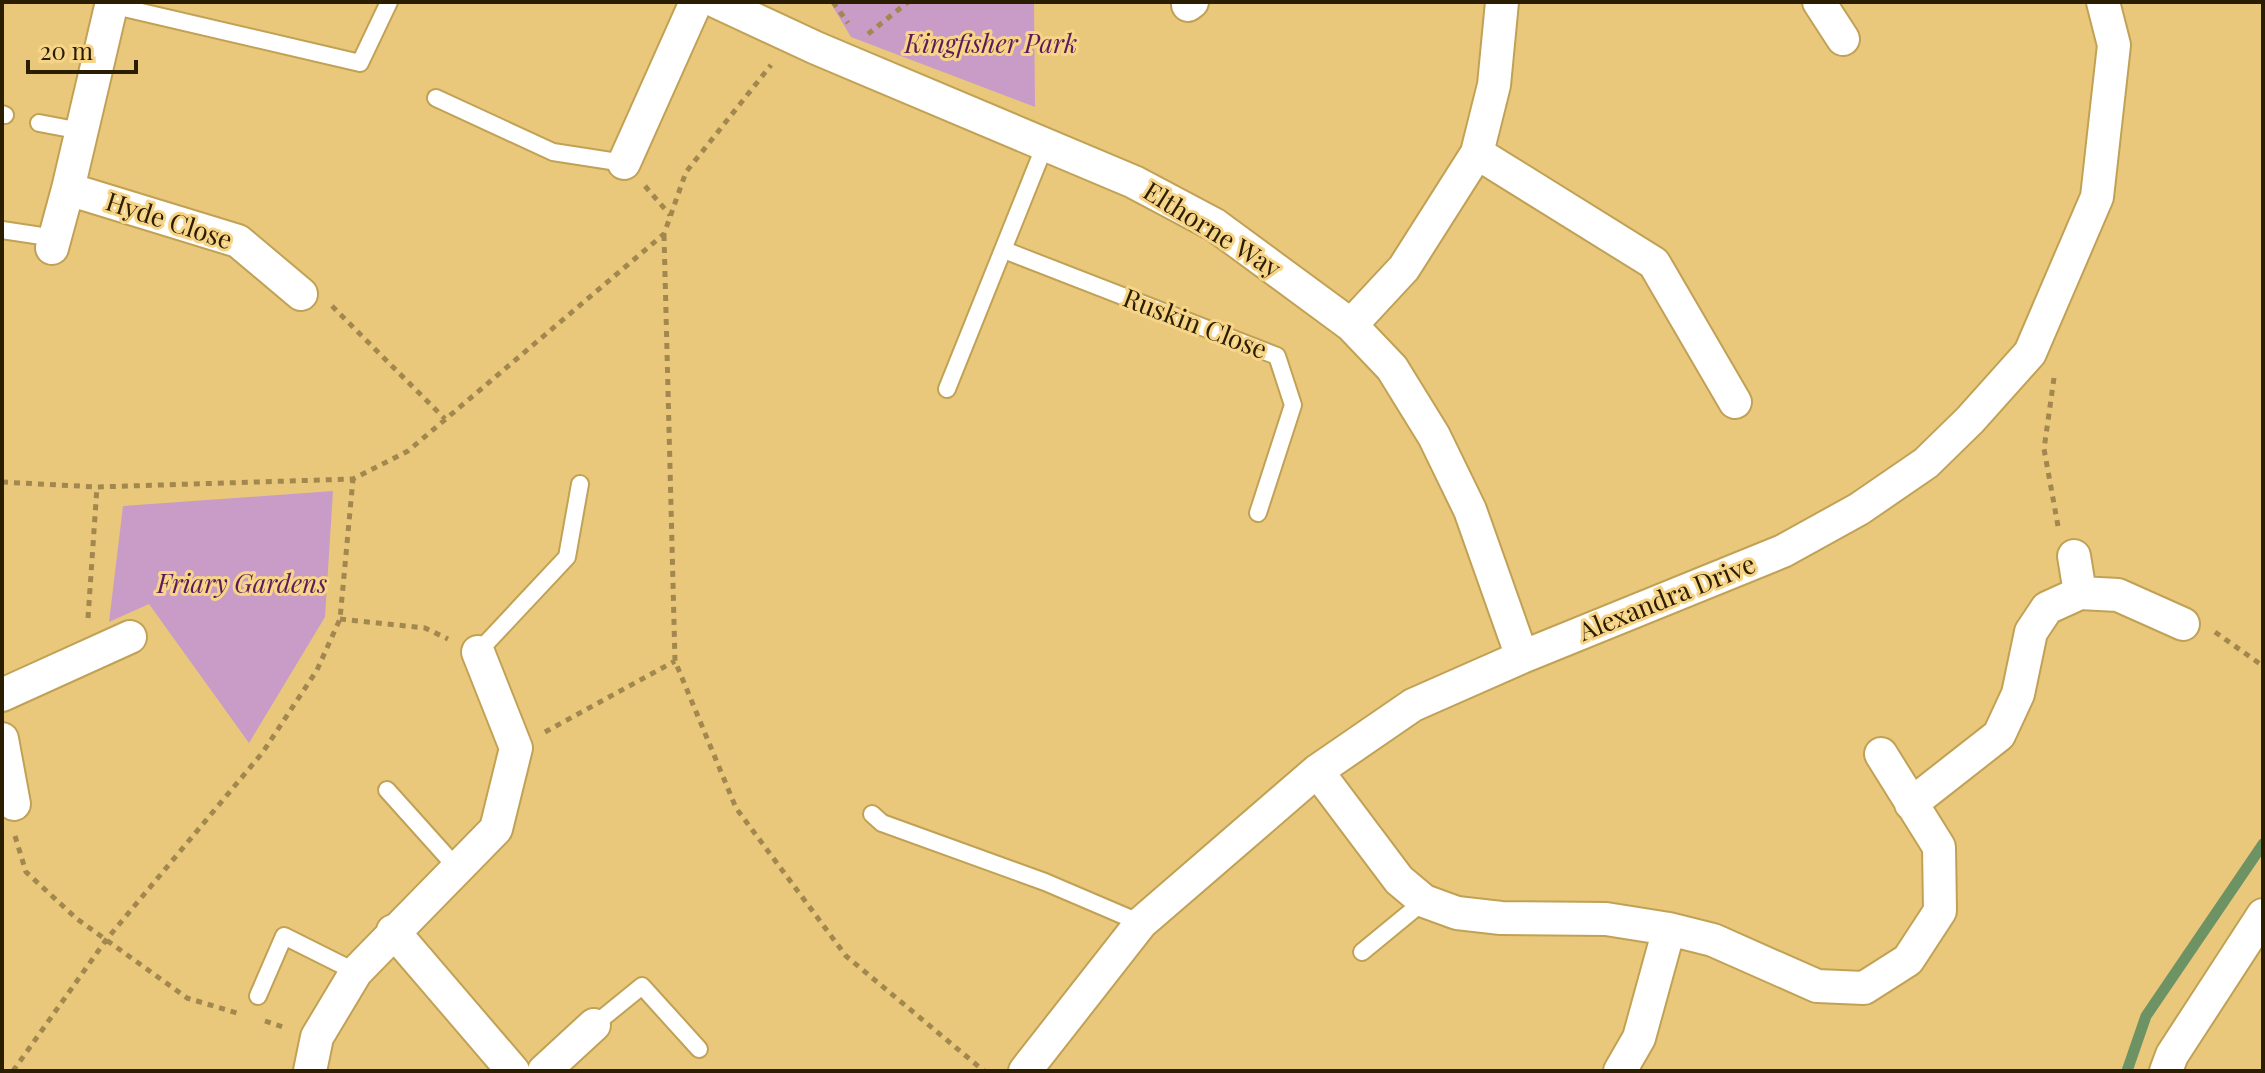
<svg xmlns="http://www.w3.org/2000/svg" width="2265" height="1073" viewBox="0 0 2265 1073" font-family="'Playfair Display',serif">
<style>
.green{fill:#c89cc7}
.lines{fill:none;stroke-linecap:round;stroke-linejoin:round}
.stream{stroke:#6d9364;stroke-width:11}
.lane-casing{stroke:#c1a155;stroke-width:20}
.street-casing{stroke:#c1a155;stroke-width:36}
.path{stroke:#a2884e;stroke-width:5;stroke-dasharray:6 6;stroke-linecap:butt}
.lane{stroke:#fff;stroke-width:16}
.street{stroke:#fff;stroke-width:32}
.labels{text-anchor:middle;stroke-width:6;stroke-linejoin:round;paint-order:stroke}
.park-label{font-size:26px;font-style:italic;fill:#5c1a5e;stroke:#f7d588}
.street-label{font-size:26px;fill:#2a1d00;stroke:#f7d588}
</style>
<rect width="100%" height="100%" fill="#e9c87c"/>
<path class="green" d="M 830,2 L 1034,2 L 1035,107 L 851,37 Z
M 333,491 L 325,617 L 249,743 L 149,604 L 109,622 L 123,506 Z"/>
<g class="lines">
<path class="stream" d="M 2127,1071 L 2146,1016 L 2263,844"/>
<defs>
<path id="lane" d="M 111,5 L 360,63 L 389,2
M 436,98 L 553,152 L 624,163
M 2,114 L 5,115
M 39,123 L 81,131
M 2,230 L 55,238
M 1004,250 L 1277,356 L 1293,405 L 1258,513
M 947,389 L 1045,145
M 478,652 L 567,557 L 580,484
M 387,790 L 457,868
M 872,814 L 882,823 L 1045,882 L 1141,923
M 1362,952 L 1424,901
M 258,996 L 284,936 L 356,972
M 594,1025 L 642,986 L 699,1049"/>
<path id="street" d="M 112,2 L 68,189 L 238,241 L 301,294
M 717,2 L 816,48 L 1134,182 L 1215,225 L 1351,325 L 1392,368 L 1434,436 L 1470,510 L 1522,657
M 1819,2 L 1843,39
M 1188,5 L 1192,2
M 1477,153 L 1654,263 L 1735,402
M 624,163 L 696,2
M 52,248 L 68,189
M 1351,325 L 1404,268 L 1477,153 L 1494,85 L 1502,2
M 2074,556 L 2080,593
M 2,695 L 130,637
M 2,739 L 14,804
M 1317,771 L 1399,880 L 1424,901 L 1457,913 L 1501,918 L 1606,919 L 1669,929 L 1713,940 L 1817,986 L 1864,988 L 1908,960 L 1940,911 L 1939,847 L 1881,754
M 1911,804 L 1999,735 L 2018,694 L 2031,632 L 2047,608 L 2080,593 L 2118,595 L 2183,624
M 393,931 L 513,1071
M 310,1071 L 317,1037 L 356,972 L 496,829 L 516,748 L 478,652
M 544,1071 L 594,1025
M 1025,1071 L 1141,923 L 1317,771 L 1413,705 L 1522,657 L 1783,551 L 1859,509 L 1926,463 L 1970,420 L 2030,353 L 2097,197 L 2114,45 L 2103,2
M 1620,1071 L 1639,1038 L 1669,929
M 2166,1071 L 2172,1055 L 2263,915"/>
</defs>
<use href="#lane" class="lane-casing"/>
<use href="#street" class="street-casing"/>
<path class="path" d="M 833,2 L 848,23
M 868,34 L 908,2
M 645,186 L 670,215
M 664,235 L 675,661 L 736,808 L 846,956 L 984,1071
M 332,306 L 445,419
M 2054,378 L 2044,449 L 2058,526
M 2,482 L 97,487 L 353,479 L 408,451 L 664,234 L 686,172 L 771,65
M 88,618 L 97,487
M 340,619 L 425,628 L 448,639
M 2215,632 L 2263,666
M 545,732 L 675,661
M 15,836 L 26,872 L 77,919 L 187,998 L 240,1014
M 265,1021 L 286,1028
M 13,1071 L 106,940 L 263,752 L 317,670 L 340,619 L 353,479"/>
<use href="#lane" class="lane"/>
<use href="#street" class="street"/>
</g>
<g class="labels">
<g class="park-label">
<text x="991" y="53">Kingfisher Park</text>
<text x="242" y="593">Friary Gardens</text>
</g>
<g class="street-label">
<text transform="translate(169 221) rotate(18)" y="9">Hyde Close</text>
<text transform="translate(1212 230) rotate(32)" y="9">Elthorne Way</text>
<text transform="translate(1195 324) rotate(21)" y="9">Ruskin Close</text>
<text transform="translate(1667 598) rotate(-22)" y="9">Alexandra Drive</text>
</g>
</g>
<rect width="2265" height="1073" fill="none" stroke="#2a1d00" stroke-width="8"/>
<path d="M28 60v12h108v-12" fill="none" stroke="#2a1d00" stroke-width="4"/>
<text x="40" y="60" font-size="24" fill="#2a1d00" stroke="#f7d588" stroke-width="6" paint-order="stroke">20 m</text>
</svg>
